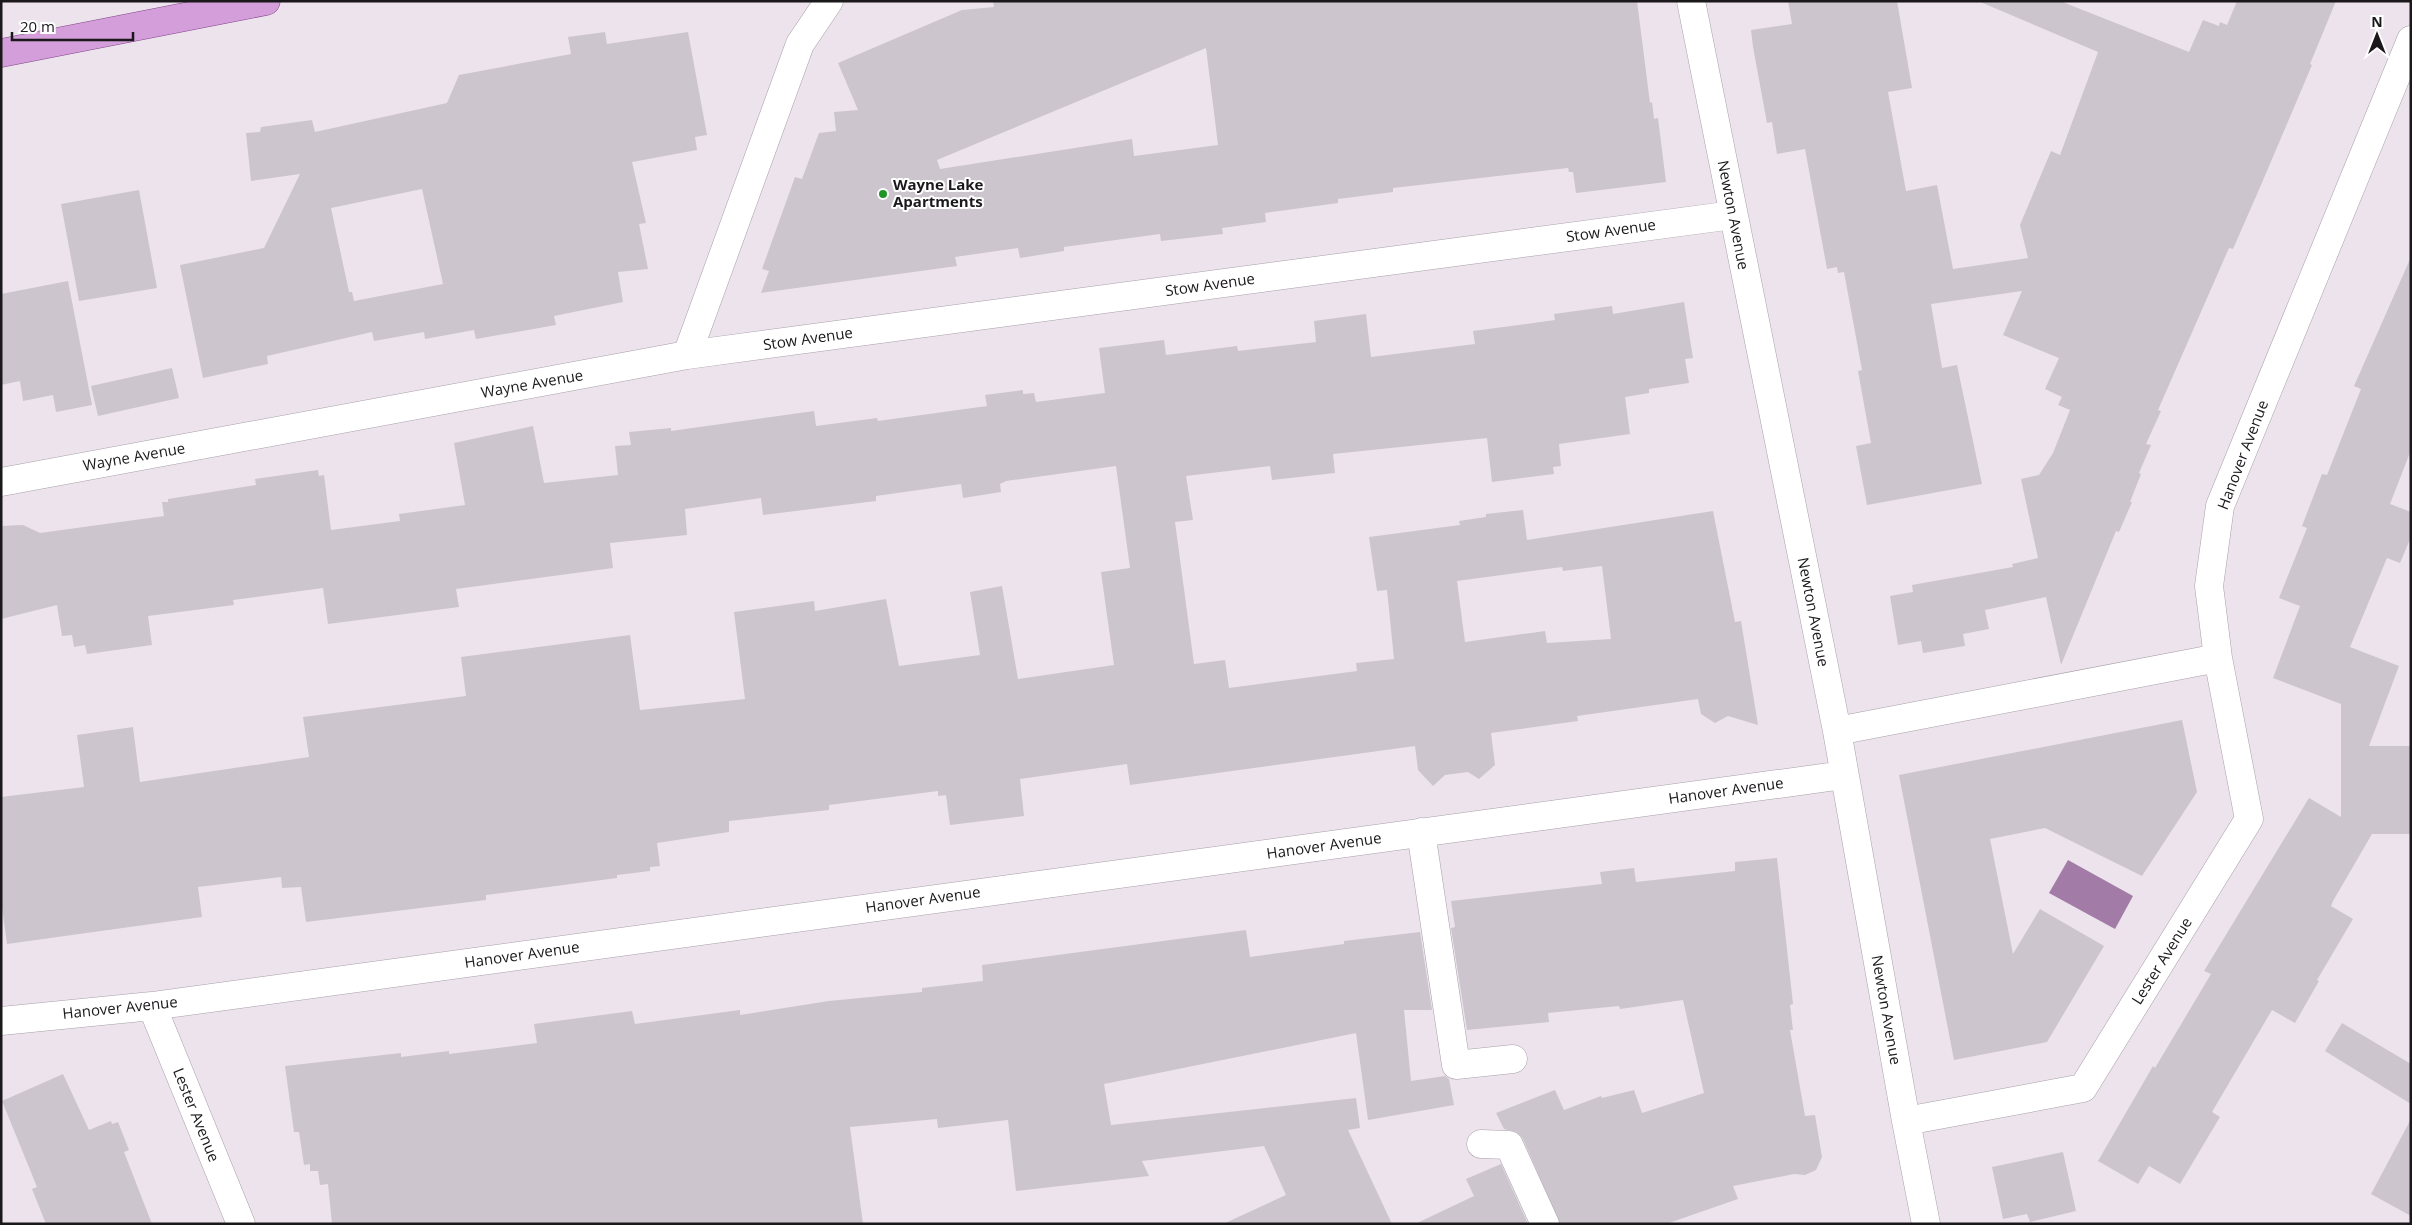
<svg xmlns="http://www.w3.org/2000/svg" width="2412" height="1225" viewBox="0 0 2412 1225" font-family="'Open Sans',sans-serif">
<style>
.water{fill:#a27ca6}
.building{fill:#cdc5ce;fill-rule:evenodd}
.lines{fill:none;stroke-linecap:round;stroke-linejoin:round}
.minor-casing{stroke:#a8a0a9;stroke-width:29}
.major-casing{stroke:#804587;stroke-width:29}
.minor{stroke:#fff;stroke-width:28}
.major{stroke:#d49eda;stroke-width:28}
.poi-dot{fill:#1f9626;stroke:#fff;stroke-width:2}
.labels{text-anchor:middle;stroke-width:4;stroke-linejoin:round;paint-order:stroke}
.poi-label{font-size:15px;font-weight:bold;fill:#1b181b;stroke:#fff;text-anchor:start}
.street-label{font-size:15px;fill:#1b181b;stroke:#fff}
</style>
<rect width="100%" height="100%" fill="#ece3ec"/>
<path class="water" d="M 2068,860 L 2133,896 L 2115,929 L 2049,893 Z"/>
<path class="building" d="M 993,1 L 1637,1 L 1650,103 L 1652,102 L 1654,119 L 1658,118 L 1666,182 L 1576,193 L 1573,172 L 1569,172 L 1568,168 L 1393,188 L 1393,192 L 1338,199 L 1338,203 L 1265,213 L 1266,222 L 1222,228 L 1223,234 L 1161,241 L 1160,234 L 1064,247 L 1064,251 L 1020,258 L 1018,248 L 955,257 L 957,266 L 761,293 L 769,271 L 762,269 L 795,177 L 802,179 L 819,133 L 836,131 L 834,112 L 858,110 L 838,63 L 962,10 L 994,7 ZM 1206,48 L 1218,145 L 1134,156 L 1132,139 L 940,169 L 937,160 Z
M 1788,1 L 1897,1 L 1912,88 L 1888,92 L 1906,191 L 1937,185 L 1953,269 L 2028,258 L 2020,225 L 2051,151 L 2060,155 L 2098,52 L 1978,1 L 2060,1 L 2189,52 L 2203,20 L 2219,26 L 2220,22 L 2227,25 L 2237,1 L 2336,1 L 2310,64 L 2312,65 L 2261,185 L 2233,249 L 2229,248 L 2158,410 L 2161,411 L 2146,444 L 2151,445 L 2139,473 L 2141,474 L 2130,502 L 2132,502 L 2119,532 L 2116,531 L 2061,665 L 2046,597 L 1985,610 L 1989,629 L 1963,634 L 1965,646 L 1923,653 L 1921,641 L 1898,645 L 1890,596 L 1913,592 L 1912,585 L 2013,567 L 2012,564 L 2038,558 L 2021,479 L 2039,475 L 2053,453 L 2070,410 L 2058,405 L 2062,397 L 2045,389 L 2059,358 L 2003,335 L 2022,291 L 1931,304 L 1942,368 L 1957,365 L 1982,484 L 1867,505 L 1856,446 L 1871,443 L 1858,371 L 1862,370 L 1844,272 L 1838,273 L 1837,267 L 1827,269 L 1805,149 L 1777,154 L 1772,122 L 1767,123 L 1753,47 L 1751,30 L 1792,24 Z
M 605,32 L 607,44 L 688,32 L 707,135 L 695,137 L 697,150 L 632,162 L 646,223 L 639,224 L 648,269 L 618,272 L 623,302 L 554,316 L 556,325 L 476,339 L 474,330 L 425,339 L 424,332 L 374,341 L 372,332 L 267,356 L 268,364 L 203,378 L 180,265 L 264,248 L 300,174 L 251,181 L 246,133 L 260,132 L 261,127 L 312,120 L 315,132 L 447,103 L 459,75 L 571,54 L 568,37 ZM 422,189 L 443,284 L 354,301 L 352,292 L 349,292 L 331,208 Z
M 139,190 L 157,288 L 79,301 L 61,204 Z
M 2411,257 L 2411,450 L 2390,504 L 2411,512 L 2411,537 L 2400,563 L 2387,558 L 2350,647 L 2399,666 L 2369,746 L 2411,746 L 2411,834 L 2372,834 L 2333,901 L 2331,906 L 2353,919 L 2317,980 L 2319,981 L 2295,1023 L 2272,1010 L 2212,1112 L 2220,1117 L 2180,1184 L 2149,1166 L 2138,1184 L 2098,1161 L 2153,1066 L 2155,1068 L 2211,974 L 2204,971 L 2309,798 L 2341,817 L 2341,704 L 2273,678 L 2300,606 L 2279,598 L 2307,528 L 2302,526 L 2322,474 L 2327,475 L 2361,389 L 2354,386 Z
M 68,281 L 92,405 L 56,412 L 53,395 L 23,401 L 20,381 L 1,385 L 1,294 Z
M 1684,302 L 1693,358 L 1685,359 L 1689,383 L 1649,389 L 1649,393 L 1625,397 L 1630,434 L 1559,444 L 1561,466 L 1553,467 L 1554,474 L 1492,482 L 1487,438 L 1333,454 L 1335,473 L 1272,480 L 1270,466 L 1186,476 L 1193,520 L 1175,522 L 1194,664 L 1225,660 L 1229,688 L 1357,671 L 1356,663 L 1394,659 L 1387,590 L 1377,591 L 1369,537 L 1460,525 L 1459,521 L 1486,517 L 1486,514 L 1523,510 L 1527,540 L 1713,511 L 1735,622 L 1741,621 L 1758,725 L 1728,716 L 1715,723 L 1701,714 L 1698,699 L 1577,716 L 1578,721 L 1491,733 L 1495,765 L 1479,779 L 1468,772 L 1445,775 L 1433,786 L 1418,770 L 1415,746 L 1130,785 L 1127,764 L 1020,779 L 1024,816 L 950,825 L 946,795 L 938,796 L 938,791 L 829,805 L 829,810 L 729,821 L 729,832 L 657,843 L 660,866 L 650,867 L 650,871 L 617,875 L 617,878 L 486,895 L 486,900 L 306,922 L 301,887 L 282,888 L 281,877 L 198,887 L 202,917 L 7,944 L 1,900 L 1,797 L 84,787 L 77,735 L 133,727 L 140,782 L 309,757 L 303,717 L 466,696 L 461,657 L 630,635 L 640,710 L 745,699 L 734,612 L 814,601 L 815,611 L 886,599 L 899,666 L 980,655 L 970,592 L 1002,586 L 1018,679 L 1114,665 L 1101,572 L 1130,568 L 1116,466 L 1006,481 L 1000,484 L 1001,492 L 963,498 L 961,484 L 876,496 L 876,501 L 763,515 L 761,498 L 685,509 L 687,535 L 610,543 L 613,568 L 456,589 L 459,607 L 328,624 L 323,588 L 233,600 L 234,605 L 148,616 L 152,645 L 87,654 L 85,645 L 74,647 L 72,635 L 62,636 L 57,605 L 1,619 L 1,526 L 23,525 L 40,533 L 164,516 L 162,502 L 168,502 L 168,499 L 256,485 L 255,479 L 318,470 L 319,476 L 324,475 L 331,530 L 400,521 L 399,514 L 465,505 L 454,443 L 533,426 L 544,483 L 618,475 L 615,446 L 631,445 L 629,432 L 671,428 L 671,431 L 814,411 L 816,426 L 877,418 L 878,421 L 987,406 L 985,395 L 1023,390 L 1023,394 L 1034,393 L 1036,402 L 1105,393 L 1099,348 L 1164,340 L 1166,355 L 1237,346 L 1238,351 L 1316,342 L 1314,321 L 1366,314 L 1371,357 L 1475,344 L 1473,331 L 1555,320 L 1554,314 L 1612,306 L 1613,314 ZM 1602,566 L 1611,639 L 1547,643 L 1545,631 L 1465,642 L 1457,581 L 1562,567 L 1563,571 Z
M 172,368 L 179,398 L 98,416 L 91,386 Z
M 2182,720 L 2197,792 L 2142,876 L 2045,828 L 1990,839 L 2013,954 L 2040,909 L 2104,946 L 2047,1042 L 1954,1060 L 1899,775 Z
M 1777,858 L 1793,1004 L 1790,1005 L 1793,1030 L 1790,1030 L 1805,1116 L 1815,1115 L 1822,1157 L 1816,1170 L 1805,1175 L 1794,1174 L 1733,1186 L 1738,1199 L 1666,1224 L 1560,1224 L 1523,1139 L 1517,1132 L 1504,1129 L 1496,1113 L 1555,1090 L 1564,1110 L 1601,1096 L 1602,1098 L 1634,1090 L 1642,1113 L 1704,1093 L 1683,1000 L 1620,1009 L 1619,1006 L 1548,1013 L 1549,1022 L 1467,1030 L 1451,928 L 1455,927 L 1451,901 L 1602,884 L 1600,872 L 1634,868 L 1636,882 L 1735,871 L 1735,862 Z
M 1246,930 L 1250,957 L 1344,944 L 1344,941 L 1420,932 L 1432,1010 L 1404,1010 L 1411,1081 L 1445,1076 L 1449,1079 L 1454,1105 L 1368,1120 L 1356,1033 L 1104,1084 L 1111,1125 L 1356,1098 L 1360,1128 L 1348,1130 L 1392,1224 L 1223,1224 L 1286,1195 L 1264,1146 L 1142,1161 L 1149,1176 L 1016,1191 L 1008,1120 L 938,1128 L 937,1119 L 850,1127 L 863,1224 L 332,1224 L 328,1184 L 320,1185 L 318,1171 L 310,1171 L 310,1164 L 304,1165 L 299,1132 L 294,1132 L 285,1066 L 401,1053 L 401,1057 L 449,1051 L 449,1054 L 537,1043 L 534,1024 L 632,1011 L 635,1024 L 740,1010 L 740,1015 L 829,1001 L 922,992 L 922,988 L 983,981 L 982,965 Z
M 2342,1023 L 2411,1064 L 2411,1104 L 2325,1051 Z
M 63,1074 L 89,1130 L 111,1121 L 112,1124 L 118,1122 L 129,1150 L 124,1152 L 152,1224 L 46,1224 L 32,1189 L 37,1187 L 2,1101 Z
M 2411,1119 L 2411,1216 L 2371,1194 Z
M 2063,1152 L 2076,1211 L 2030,1222 L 2027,1214 L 2003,1219 L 1992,1167 Z
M 1501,1164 L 1528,1224 L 1415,1224 L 1474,1196 L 1466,1179 Z"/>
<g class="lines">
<defs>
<path id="minor" d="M 1691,1 L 1837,731 L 1906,1121 L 1926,1224
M 687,355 L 1733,215
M 1,482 L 687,355 L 800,44 L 829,1
M 1837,731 L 2218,658 L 2209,586 L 2220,506 L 2411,40
M 1421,832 L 1456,1065 L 1513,1059
M 152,1006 L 241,1224
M 1,1021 L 152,1006 L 1844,775
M 1906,1121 L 2083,1088 L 2249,819 L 2218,658
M 1481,1144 L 1509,1145 L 1545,1224"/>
<path id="major" d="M 1,53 L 266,1"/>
</defs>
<use href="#minor" class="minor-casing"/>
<use href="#major" class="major-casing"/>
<use href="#minor" class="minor"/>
<use href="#major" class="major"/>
</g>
<circle class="poi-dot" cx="883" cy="194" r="5"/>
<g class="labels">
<g class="poi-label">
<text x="893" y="190">Wayne Lake<tspan x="893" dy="17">Apartments</tspan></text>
</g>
<g class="street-label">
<text transform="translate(1733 215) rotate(79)" y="5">Newton Avenue</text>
<text transform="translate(1611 231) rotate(-8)" y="5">Stow Avenue</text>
<text transform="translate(1210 285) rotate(-8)" y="5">Stow Avenue</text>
<text transform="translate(808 339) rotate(-8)" y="5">Stow Avenue</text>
<text transform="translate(532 384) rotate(-10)" y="5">Wayne Avenue</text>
<text transform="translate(2243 455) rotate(-69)" y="5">Hanover Avenue</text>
<text transform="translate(134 457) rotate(-10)" y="5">Wayne Avenue</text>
<text transform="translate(1813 612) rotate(79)" y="5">Newton Avenue</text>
<text transform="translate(1726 791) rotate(-8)" y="5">Hanover Avenue</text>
<text transform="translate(1324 846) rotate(-8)" y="5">Hanover Avenue</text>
<text transform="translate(923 900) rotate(-8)" y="5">Hanover Avenue</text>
<text transform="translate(522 955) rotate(-8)" y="5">Hanover Avenue</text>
<text transform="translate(2162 961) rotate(-58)" y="5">Lester Avenue</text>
<text transform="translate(120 1008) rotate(-6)" y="5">Hanover Avenue</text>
<text transform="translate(1886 1010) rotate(80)" y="5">Newton Avenue</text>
<text transform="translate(196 1115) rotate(68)" y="5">Lester Avenue</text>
</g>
</g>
<rect width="2412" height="1225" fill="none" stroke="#1b181b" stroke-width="5"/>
<g transform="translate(2377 35)" stroke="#ffffff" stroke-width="4" paint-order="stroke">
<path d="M0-4L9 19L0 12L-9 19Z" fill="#1b181b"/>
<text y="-8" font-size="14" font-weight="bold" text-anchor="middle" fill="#1b181b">N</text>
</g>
<path d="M12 32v8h121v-8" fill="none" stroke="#1b181b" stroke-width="2.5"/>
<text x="20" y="32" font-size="15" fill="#1b181b" stroke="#ffffff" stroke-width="4" paint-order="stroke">20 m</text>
</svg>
